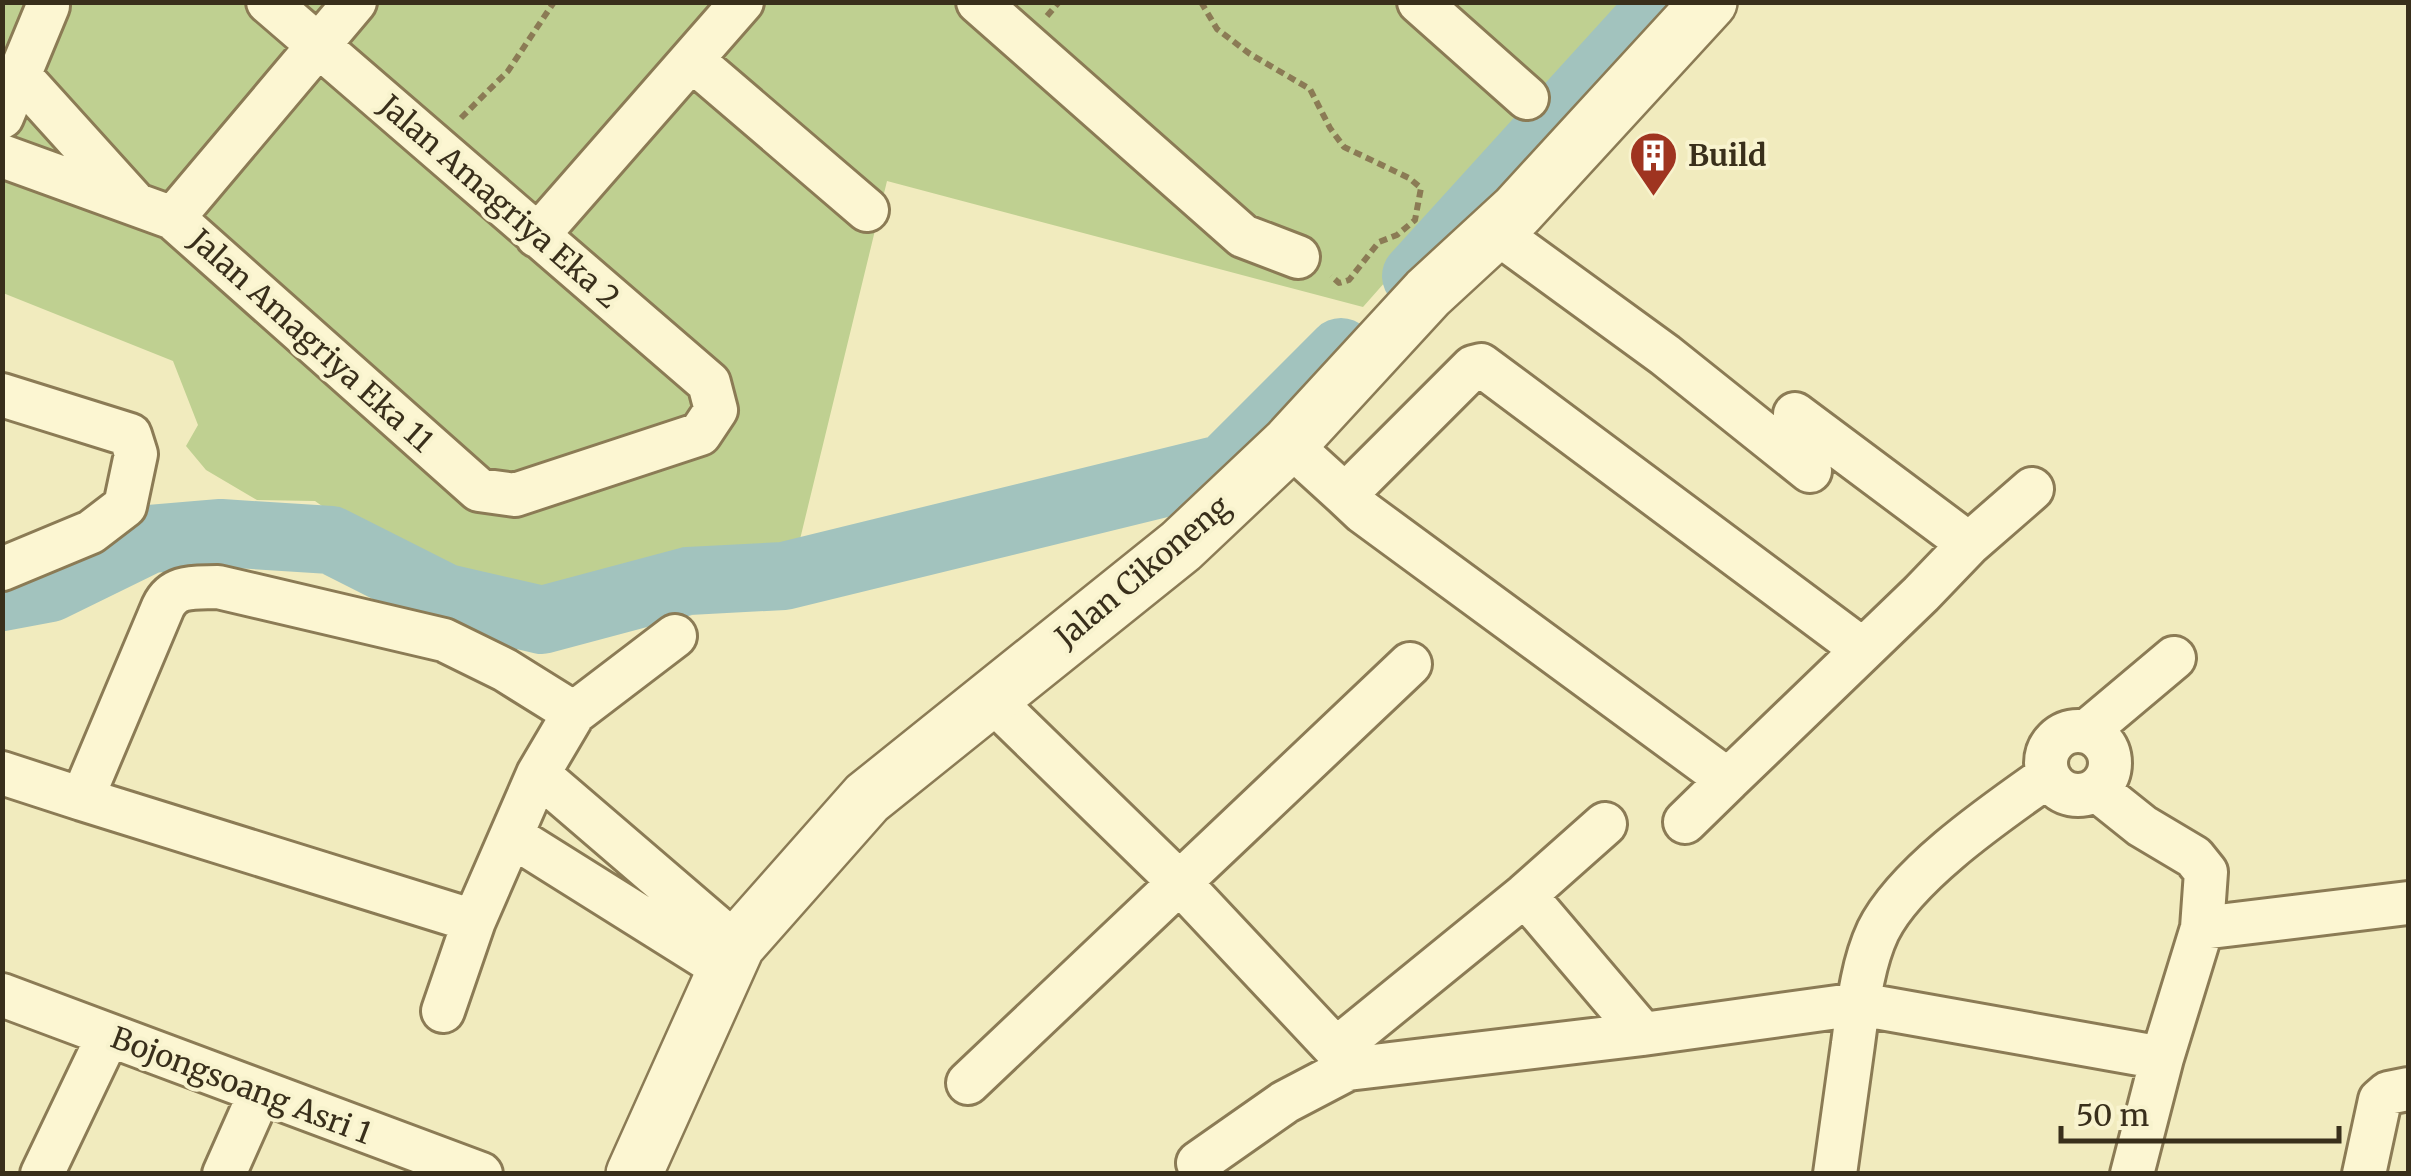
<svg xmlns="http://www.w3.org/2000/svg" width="2411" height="1176" viewBox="0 0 2411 1176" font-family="Merriweather,serif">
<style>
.green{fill:#bfd091}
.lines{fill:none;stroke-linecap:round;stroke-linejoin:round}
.river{stroke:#a2c3be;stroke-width:68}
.minor-casing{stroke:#8b7b55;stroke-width:48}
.tertiary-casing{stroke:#8b7b55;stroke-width:60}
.path{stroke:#8b7b55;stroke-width:6;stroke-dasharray:8 5;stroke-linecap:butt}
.minor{stroke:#fcf6d2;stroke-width:42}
.tertiary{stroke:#fcf6d2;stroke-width:55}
.labels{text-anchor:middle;stroke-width:8;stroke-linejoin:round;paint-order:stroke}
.poi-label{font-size:30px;font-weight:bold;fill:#392f1b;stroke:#f8f3ce;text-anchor:start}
.street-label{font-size:30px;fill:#392f1b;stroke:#f8f3ce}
</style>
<rect width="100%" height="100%" fill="#f1ebbe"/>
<path class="green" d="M 2,3 L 1643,3 L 1455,203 L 1363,307 L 887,181 L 794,564 L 700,560 L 515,617 L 401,562 L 315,501 L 257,500 L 206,470 L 186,446 L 198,425 L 173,361 L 3,293 Z"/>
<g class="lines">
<path class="river" d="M 1416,276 L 1665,2
M 2,597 L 50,588 L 150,539 L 221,533 L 331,540 L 446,598 L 542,620 L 688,581 L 784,576 L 1225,468 L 1341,352"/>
<defs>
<path id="minor" d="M 978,2 L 1243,236 L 1298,257
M 1419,2 L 1527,98
M 692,60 L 867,210
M 19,75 L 132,200
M 2,117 L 48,6
M 2,156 L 173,218 L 479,490 L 515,495 L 700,434 L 716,410 L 709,383 L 268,2
M 173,218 L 355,2
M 1496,232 L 1665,355 L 1810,471
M 537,236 L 742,2
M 2,395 L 130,435 L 136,454 L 125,506 L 91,532 L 2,569
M 1795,414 L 1969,544 L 1921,594 L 1728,780 L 1363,512 L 1345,495 L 1473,367 L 1481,365 L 1862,649
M 1289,444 L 1345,495
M 1969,544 L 2032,489
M 990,698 L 1180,883 L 1336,1049 L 1348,1069
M2046 763a32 32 0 1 1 64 0a32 32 0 1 1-64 0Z
M 2086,732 L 2174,658
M 2,773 L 82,799
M 538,774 L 737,945
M 2097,790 L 2142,826 L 2194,857 L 2206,872 L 2202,928 L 2408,903
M 1685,822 L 1728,780
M 512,836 L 724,969
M 1525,895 L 1643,1034
M 474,921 L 82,799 L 163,607 C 174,584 195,588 218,587 L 444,640 L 505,670 L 574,713
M 2,995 L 481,1174
M 443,1011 L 474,921 L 538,774 L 574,713 L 675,636
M 1336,1049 L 1525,895 L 1605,824
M 968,1083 L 1410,664
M 1198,1163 L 1285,1102 L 1348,1069 L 1643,1034 L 1859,1004 L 2162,1058 L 2202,928
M 42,1174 L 108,1036
M 224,1174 L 260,1093
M 1835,1174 C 1841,1130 1847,1087 1853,1044 C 1858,1007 1862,965 1878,931 C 1906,874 1997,812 2048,776
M 2132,1174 L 2162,1058
M 2364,1174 L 2380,1100 L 2388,1093 L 2408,1089"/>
<path id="tertiary" d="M 634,1174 L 737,945 L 867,798 L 1181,546 L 1289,444 L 1428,293 L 1517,211 L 1709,2"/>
</defs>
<use href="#minor" class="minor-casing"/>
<use href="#tertiary" class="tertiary-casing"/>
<path class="path" d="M 1201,2 L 1217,29 L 1250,54 L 1310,89 L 1330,128 L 1344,147 L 1409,178 L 1421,188 L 1415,220 L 1397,235 L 1379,242 L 1349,280 L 1339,283 L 1331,276
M 1047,16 L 1059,2
M 461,118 L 508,71 L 554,2"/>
<use href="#minor" class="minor"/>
<use href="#tertiary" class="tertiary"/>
</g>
<defs>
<symbol id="building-pin" viewBox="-11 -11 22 30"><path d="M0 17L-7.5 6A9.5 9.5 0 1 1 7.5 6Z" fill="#9f3420" stroke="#f8f3ce"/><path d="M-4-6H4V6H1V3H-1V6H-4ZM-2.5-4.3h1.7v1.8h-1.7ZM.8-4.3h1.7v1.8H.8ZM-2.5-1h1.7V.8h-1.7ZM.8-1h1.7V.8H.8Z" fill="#fff"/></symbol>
</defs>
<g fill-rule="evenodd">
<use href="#building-pin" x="1626" y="128" width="55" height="75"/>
</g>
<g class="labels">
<g class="poi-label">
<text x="1688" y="166">Build</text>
</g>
<g class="street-label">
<text transform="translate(499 202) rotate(41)" y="10">Jalan Amagriya Eka 2</text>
<text transform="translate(311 341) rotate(42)" y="10">Jalan Amagriya Eka 11</text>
<text transform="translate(1143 572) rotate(-40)" y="10">Jalan Cikoneng</text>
<text transform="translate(241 1086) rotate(21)" y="10">Bojongsoang Asri 1</text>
</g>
</g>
<rect width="2411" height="1176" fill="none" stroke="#392f1b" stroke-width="10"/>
<path d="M2061 1126v15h278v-15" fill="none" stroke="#392f1b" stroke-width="5"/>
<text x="2076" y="1126" font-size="30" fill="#392f1b" stroke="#f8f3ce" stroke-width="8" paint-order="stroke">50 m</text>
</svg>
